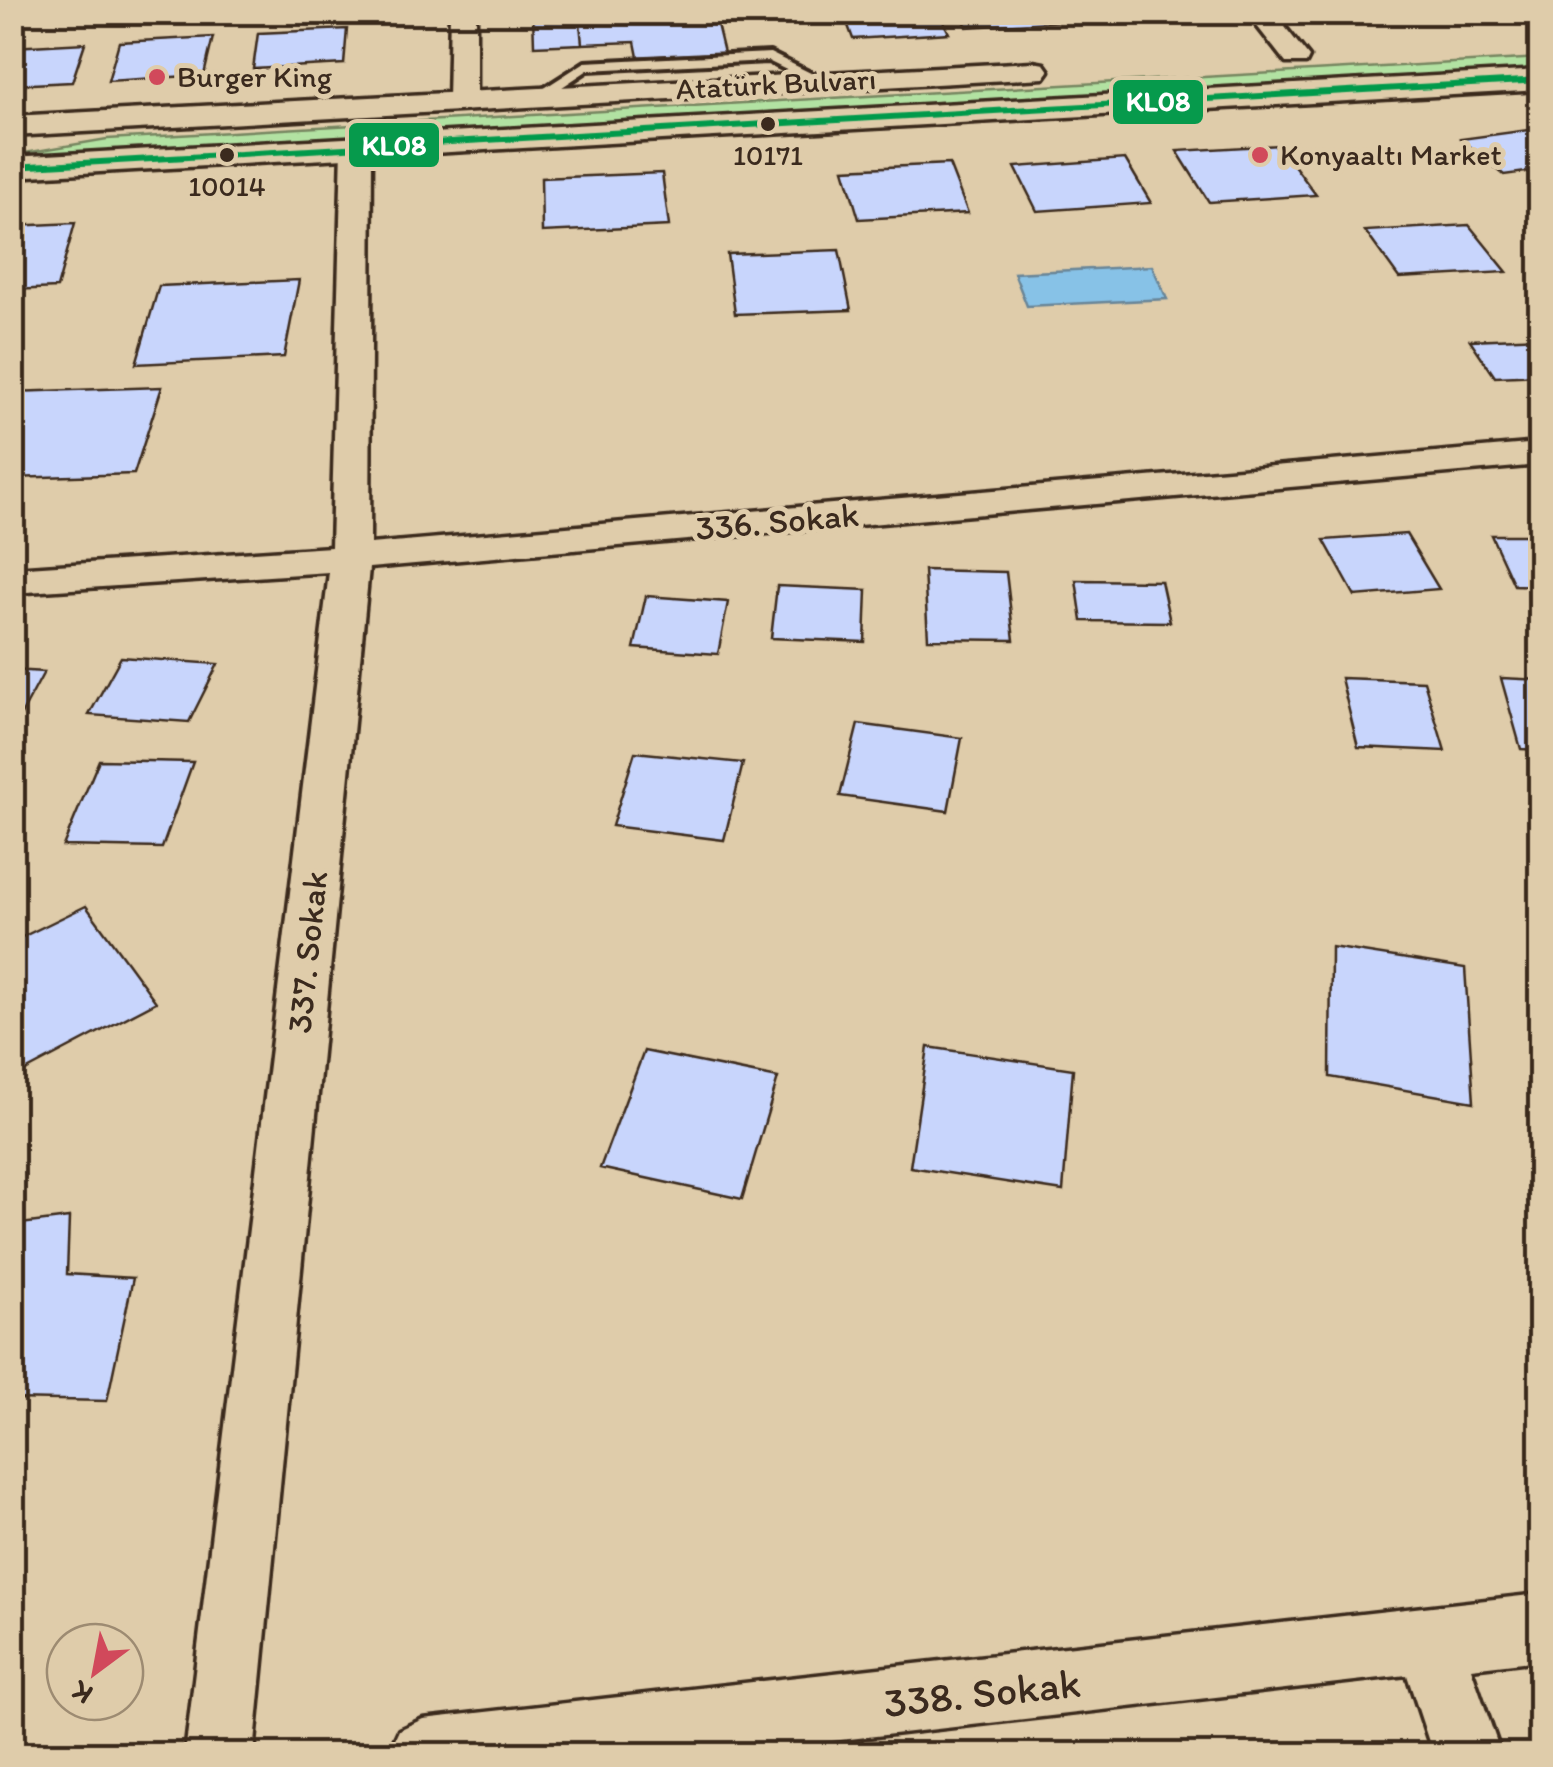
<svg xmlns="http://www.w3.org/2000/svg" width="1553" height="1767" viewBox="0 0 1553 1767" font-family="Itim,sans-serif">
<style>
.green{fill:#b2e2a2;stroke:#768660;stroke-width:2.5}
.water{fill:#87c2e7;stroke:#698597;stroke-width:2.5}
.building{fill:#c8d5fc;stroke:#3b2a1e;stroke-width:2.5}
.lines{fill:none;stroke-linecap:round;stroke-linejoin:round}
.service-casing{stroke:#3b2a1e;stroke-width:8}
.minor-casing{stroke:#3b2a1e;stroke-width:7}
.primary-casing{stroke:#3b2a1e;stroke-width:7}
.service{fill:#dfccaa;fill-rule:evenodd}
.minor{fill:#dfccaa;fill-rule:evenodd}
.primary{fill:#dfccaa;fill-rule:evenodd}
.bus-1-casing{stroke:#dfccaa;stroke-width:7}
.bus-1{fill:#069a4c;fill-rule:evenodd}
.poi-dot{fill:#d1495b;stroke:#dfccaa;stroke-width:4}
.bus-dot{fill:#3b2a1e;stroke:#dfccaa;stroke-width:4}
.labels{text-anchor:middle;stroke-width:10;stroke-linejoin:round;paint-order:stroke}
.far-bus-label{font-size:28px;fill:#3b2a1e;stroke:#dfccaa}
.far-poi-label{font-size:30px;fill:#3b2a1e;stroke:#dfccaa;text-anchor:start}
.far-street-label{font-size:30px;fill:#3b2a1e;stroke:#dfccaa}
.street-label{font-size:35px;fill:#3b2a1e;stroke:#dfccaa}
.near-street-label{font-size:42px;fill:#3b2a1e;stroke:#dfccaa}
.line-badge{stroke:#dfccaa;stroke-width:4}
.badge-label{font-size:28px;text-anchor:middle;font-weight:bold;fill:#fff}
</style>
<rect width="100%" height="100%" fill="#dfccaa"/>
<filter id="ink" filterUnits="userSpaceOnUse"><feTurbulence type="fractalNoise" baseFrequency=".01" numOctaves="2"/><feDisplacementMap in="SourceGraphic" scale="20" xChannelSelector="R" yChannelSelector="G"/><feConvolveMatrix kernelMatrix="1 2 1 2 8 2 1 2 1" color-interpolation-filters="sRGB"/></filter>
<g filter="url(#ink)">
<path class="green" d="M 1540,58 L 1540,71 L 13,161 L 13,155 L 107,139 Z"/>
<path class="water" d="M 1152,266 L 1167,299 L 1027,306 L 1014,273 Z"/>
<path class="building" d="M 579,12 L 714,12 L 724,53 L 638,57 L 635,42 L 582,44 Z
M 579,12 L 582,44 L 534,46 L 533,14 Z
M 843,12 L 938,12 L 949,33 L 853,39 Z
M 960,12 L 1059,12 L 1065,21 L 967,27 Z
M 1104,12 L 1217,12 L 1222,19 L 1112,25 Z
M 347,29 L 344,64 L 253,69 L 258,33 Z
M 213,37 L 204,75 L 108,81 L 119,42 Z
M 85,43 L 72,82 L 12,85 L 12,47 Z
M 1528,130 L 1540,139 L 1540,170 L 1504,175 L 1461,139 Z
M 1279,145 L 1316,195 L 1209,202 L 1177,151 Z
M 1125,159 L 1151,203 L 1037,211 L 1015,167 Z
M 949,164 L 968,213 L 859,219 L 844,169 Z
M 662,173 L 669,226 L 542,232 L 541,178 Z
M 75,223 L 57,288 L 12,290 L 12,226 Z
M 1469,225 L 1507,272 L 1399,278 L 1365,231 Z
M 839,250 L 851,310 L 735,314 L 727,254 Z
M 299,280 L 284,357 L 136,364 L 159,286 Z
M 1540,337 L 1540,375 L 1495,377 L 1470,340 Z
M 162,387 L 134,474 L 12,478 L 12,392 Z
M 1406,534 L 1439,589 L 1355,596 L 1324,540 Z
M 1491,535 L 1540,535 L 1540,586 L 1514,585 Z
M 924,570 L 1006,572 L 1014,640 L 928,639 Z
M 1076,580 L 1161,581 L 1170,622 L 1082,621 Z
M 777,586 L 867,590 L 865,642 L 771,638 Z
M 646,596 L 728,602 L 718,654 L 634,648 Z
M 121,657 L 218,664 L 189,722 L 89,715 Z
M 12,670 L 44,672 L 14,728 L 12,728 Z
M 1341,678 L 1424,681 L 1445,751 L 1358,747 Z
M 1501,678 L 1540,680 L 1540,750 L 1521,749 Z
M 858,724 L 962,738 L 948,811 L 840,796 Z
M 635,752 L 743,763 L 724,840 L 612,826 Z
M 99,760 L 193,762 L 162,848 L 63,846 Z
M 86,906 L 156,1002 L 12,1078 L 12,942 Z
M 1331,947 L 1465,968 L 1474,1102 L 1330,1077 Z
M 928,1047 L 1073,1069 L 1063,1191 L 910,1167 Z
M 644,1051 L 778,1078 L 742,1199 L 600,1168 Z
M 69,1218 L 67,1274 L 133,1278 L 107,1401 L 12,1399 L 12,1225 Z"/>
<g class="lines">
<defs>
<path id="service" d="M 770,53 L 827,81 L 815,84 L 768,61 L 588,70 L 544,99 L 532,96 L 585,62 Z"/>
<path id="minor" d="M 450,12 L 476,12 L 476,100 L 462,108 L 448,100 Z
M 1246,12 L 1273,12 L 1309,57 L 1306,63 L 1286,63 Z
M 357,139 L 367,142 L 372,148 L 370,544 L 1540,443 L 1540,465 L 369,568 L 254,1754 L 185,1754 L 329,572 L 12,593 L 12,568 L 331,547 L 342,148 L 347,142 Z
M 1540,1594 L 1540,1660 L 1471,1668 L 1501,1754 L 1433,1754 L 1407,1675 L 719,1754 L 388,1754 L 399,1730 L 423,1719 Z"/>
<path id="primary" d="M 1033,62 L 1044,64 L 1049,71 L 1044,78 L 12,136 L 12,116 Z
M 1540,70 L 1540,90 L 12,177 L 12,157 Z"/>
</defs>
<use href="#service" class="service-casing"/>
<use href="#minor" class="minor-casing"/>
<use href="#primary" class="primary-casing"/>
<use href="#service" class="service"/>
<use href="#minor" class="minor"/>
<use href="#primary" class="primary"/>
<defs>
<path id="bus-1" d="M 1540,77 L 1540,83 L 12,170 L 12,164 Z"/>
</defs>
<use href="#bus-1" class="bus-1-casing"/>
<use href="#bus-1" class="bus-1"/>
</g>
</g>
<g class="poi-dot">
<circle cx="157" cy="77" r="10"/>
<circle cx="1260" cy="155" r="10"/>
</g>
<g class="bus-dot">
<circle cx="768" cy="124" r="9"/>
<circle cx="227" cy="155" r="9"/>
</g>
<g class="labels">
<g class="far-bus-label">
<text x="768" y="165">10171</text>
<text x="227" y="196">10014</text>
</g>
<g class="far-poi-label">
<text x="177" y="87">Burger King</text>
<text x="1280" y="165">Konyaaltı Market</text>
</g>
<g class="far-street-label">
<text transform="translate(776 84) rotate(-3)" y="10">Atatürk Bulvarı</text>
</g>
<g class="street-label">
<text transform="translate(777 521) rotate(-5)" y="12">336. Sokak</text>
<text transform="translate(307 952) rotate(-84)" y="12">337. Sokak</text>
</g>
<g class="near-street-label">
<text transform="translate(982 1692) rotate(-6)" y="15">338. Sokak</text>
</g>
</g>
<g class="line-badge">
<rect x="1111" y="78" width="94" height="48" rx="10" fill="#069a4c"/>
<rect x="347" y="121" width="94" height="48" rx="10" fill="#069a4c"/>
</g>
<g class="badge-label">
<text x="1158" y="111">KL08</text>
<text x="394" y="155">KL08</text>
</g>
<rect width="1553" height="1767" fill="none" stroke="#dfccaa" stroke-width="50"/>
<rect x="25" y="25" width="1503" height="1717" fill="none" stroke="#3b2a1e" stroke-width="4" filter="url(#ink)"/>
<g transform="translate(95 1672) rotate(212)"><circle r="48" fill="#dfccaa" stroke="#9d8b72" stroke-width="2.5"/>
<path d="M0-8L18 38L0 25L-18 38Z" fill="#d1495b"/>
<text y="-15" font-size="28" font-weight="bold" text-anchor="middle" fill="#3b2a1e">K</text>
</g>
</svg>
